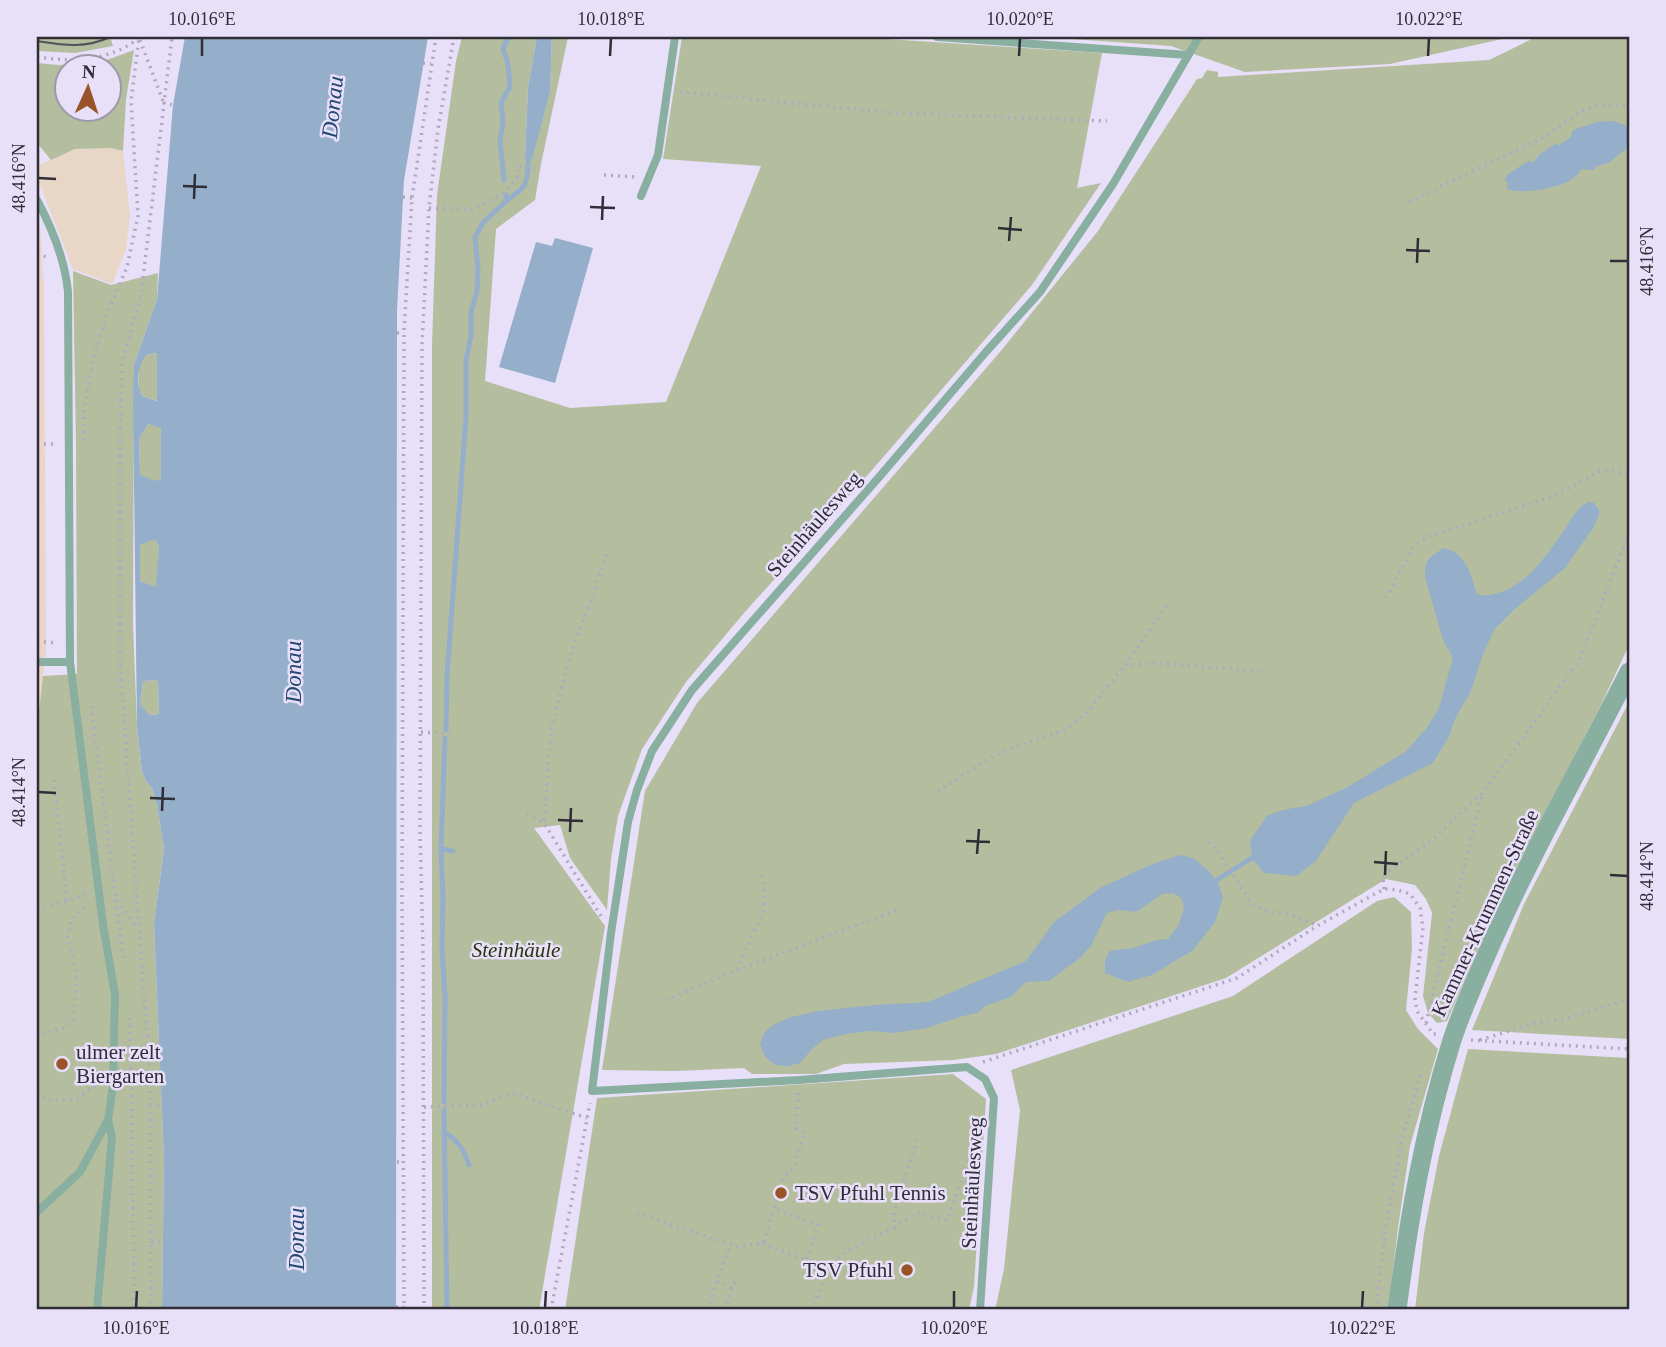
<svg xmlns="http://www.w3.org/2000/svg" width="1666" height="1347" viewBox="0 0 1666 1347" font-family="Georgia,serif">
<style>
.commercial{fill:#ebd5c8}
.industrial{fill:#e8d7c6}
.green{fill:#b4be9f;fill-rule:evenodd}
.water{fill:#95aeca;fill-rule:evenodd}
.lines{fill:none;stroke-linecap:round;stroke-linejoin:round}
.stream{stroke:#95aeca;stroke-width:5}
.path{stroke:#b0a9be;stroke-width:3.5;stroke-dasharray:2 5;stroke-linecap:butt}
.service{stroke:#88af9f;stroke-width:8}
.tertiary{stroke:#88af9f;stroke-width:19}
.tram{stroke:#534f5c;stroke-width:2}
.ticks{fill:none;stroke:#302d37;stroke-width:2.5}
.poi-dot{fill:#995329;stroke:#e8dff9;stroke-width:2.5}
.labels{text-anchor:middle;stroke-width:5;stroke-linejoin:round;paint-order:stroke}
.street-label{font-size:21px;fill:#302d37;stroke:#e8dff9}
.park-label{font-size:21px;font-style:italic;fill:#29330a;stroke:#e8dff9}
.poi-label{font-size:21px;fill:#302d37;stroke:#e8dff9;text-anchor:start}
.water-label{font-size:23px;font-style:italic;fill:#234970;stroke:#e8dff9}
.neatline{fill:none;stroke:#302d37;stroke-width:2.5}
.ticks-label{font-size:18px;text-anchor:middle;fill:#302d37}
</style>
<rect width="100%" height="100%" fill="#e8dff9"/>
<path class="commercial" d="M 37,220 L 40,227 L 44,289 L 46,652 L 37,729 Z"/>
<path class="industrial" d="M 111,148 L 123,151 L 130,216 L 126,250 L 112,284 L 73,269 L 37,177 L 37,166 L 75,149 Z"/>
<path class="green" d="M 37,37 L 110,37 L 113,46 L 75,53 L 37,51 Z
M 462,37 L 537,37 L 528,87 L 525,158 L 531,159 L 550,92 L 552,37 L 568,37 L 541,164 L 535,200 L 496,229 L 485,381 L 570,408 L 666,402 L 761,166 L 663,159 L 682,37 L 856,37 L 1102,53 L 1077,188 L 1101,183 L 1032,285 L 872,470 L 744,613 L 686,682 L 642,749 L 618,816 L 611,859 L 607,910 L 570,858 L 560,825 L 534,828 L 605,926 L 539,1310 L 432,1310 L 432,345 L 437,195 L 456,61 Z
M 1044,37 L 1511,37 L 1390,64 L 1245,72 L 1171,46 Z
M 1536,37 L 1629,37 L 1629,645 L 1600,707 L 1501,897 L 1447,1021 L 1437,1023 L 1428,1013 L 1423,996 L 1432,913 L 1426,899 L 1415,885 L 1386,879 L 1226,978 L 996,1054 L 954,1060 L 844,1064 L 816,1074 L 752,1074 L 744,1068 L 675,1071 L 602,1070 L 645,791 L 697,703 L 1000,352 L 1098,231 L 1197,79 L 1202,78 L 1207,70 L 1218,72 L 1218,77 L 1489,60 Z
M 134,50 L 126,99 L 123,151 L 111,148 L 75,149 L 51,160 L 37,143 L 37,63 L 59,65 L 101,62 ZM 66,66 L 108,66 L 108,108 L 66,108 Z
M 73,271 L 111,285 L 158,273 L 157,299 L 134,365 L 133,624 L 137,727 L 142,771 L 146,781 L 152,788 L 157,805 L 164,849 L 154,924 L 164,1159 L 162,1310 L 37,1310 L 37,729 L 43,676 L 77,674 L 76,444 Z
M 157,353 L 158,401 L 142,396 L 138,389 L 139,365 L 146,355 Z
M 148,424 L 161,427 L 161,479 L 155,482 L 140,476 L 139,439 Z
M 155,538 L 159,547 L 157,588 L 140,581 L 140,545 Z
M 158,680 L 159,714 L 148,715 L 140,704 L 143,681 Z
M 1629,702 L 1629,1039 L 1472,1030 L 1524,904 Z
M 1394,897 L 1411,912 L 1412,949 L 1406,1010 L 1418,1029 L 1438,1049 L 1410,1146 L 1398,1228 L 1388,1310 L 995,1310 L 1004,1269 L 1020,1110 L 1011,1070 L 1233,996 L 1377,901 Z
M 1468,1049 L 1629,1058 L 1629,1310 L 1415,1310 L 1424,1233 L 1439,1156 Z
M 953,1074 L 986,1099 L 974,1287 L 969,1310 L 565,1310 L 597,1098 Z"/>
<path class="water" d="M 185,37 L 428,37 L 404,180 L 397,310 L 396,1310 L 162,1310 L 164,1159 L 154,924 L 164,849 L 157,805 L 152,788 L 146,781 L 142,771 L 137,727 L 133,401 L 134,365 L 157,299 L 173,105 ZM 156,353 L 157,354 L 157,401 L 142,396 C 135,382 138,367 146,355 ZM 148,424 L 161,428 L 161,479 L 155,481 L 140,475 L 139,439 ZM 155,539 L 159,547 L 156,587 L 140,581 L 140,545 ZM 158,680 L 159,714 L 149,715 L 140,704 L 143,681 Z
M 537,37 L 552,37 L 550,92 L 532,159 L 525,159 L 528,87 Z
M 1613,121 L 1625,125 L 1629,129 L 1629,146 L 1609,163 L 1597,166 L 1593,170 L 1581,169 C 1579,172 1576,176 1574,178 C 1560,188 1523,195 1507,189 L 1508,183 L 1505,180 L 1507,175 L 1528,161 L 1533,162 L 1537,158 L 1539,155 L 1555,144 L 1559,145 L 1571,137 L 1573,130 L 1597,122 Z
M 555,238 L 593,248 L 555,383 L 499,367 L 536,242 L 552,246 Z
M 1588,502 L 1594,503 L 1600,512 L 1594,527 L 1565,568 L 1516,608 L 1494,630 L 1482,657 L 1471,691 L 1455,719 L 1449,736 L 1433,763 L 1354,803 L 1316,861 L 1296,876 L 1264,873 L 1252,858 L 1250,840 L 1267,816 L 1282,810 L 1306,806 L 1346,788 L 1405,752 L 1426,729 L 1439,708 L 1453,658 L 1443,640 L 1425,577 C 1425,559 1429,557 1444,548 C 1467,554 1470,573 1477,594 C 1487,597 1495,594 1504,591 C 1531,580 1547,554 1563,532 C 1571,521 1576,508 1588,502 Z
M 1180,855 L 1193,858 L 1208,870 L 1219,885 L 1223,898 L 1215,922 L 1193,950 L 1152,975 L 1128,982 L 1105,973 L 1105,960 L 1110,951 L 1133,948 L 1157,940 L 1168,939 L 1179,924 L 1184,907 L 1181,898 L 1173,893 L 1162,894 L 1136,912 L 1119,910 L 1107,913 L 1091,946 L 1081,957 L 1049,981 L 1026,982 L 1011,997 L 985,1006 L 978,1013 L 963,1016 L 927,1028 L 894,1033 L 870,1031 L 846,1034 L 823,1040 L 812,1049 L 800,1063 L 788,1066 L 775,1065 L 765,1057 L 760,1044 L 764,1033 L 773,1025 L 791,1017 L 818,1011 L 875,1005 L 928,1002 L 1026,961 L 1054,922 L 1100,888 L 1150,865 Z"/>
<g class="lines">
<path class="stream" d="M 504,180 L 500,141 L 503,121 L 501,103 L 510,87 L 508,64 L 503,48 L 509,37
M 506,201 C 533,182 525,184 529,154
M 446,730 L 447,676 L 466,417 L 466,361 L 471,336 L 471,313 L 477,291 L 478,270 L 475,237 L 483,223 L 506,201 L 506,195
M 441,849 L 453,851
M 1215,881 L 1252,858
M 444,1102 L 445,997 L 442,946 L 443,898 L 441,849 L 445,738
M 444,1110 L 447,1310
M 444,1132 C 458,1140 464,1150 469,1165"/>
<path class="path" d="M 140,40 L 163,101
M 37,57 C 74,62 106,62 138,39
M 423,63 L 431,64
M 680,92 L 894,113 L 1107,121
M 163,103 L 173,105
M 604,175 L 636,177
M 403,197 L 412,198
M 1409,202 L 1544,137 L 1582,111 L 1600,105 L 1621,105 L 1629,107
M 429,208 L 474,209 L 502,194 L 517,178 L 518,166 L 540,169
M 37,254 L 49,258
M 397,333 L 404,332
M 84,440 L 84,412 L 92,363 L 107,314 L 127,267 L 138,216 L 131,101 L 139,38
M 37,444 L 56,444
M 1386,598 L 1413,547 L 1427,537 L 1551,497 L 1600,471 L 1609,470 L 1629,474
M 37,641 L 57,643
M 1125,665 L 1158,663 L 1266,672
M 91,706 L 124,962
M 421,732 L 456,734
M 54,780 L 67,900
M 938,791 L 992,757 L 1028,742 L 1066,730 L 1088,711 L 1125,665 L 1170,601
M 527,814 L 544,823
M 1208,842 L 1218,852 L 1252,904 L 1269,912 L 1289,914 L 1316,925
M 1384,889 L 1383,876 L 1432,840 L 1483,792 L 1529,730 L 1579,660 L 1629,534
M 117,900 L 137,928
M 37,909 L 87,895
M 601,916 L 544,823 L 551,729 L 571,653 L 590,603 L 607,552
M 736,969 L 763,913 L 764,887 L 760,870
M 666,1000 L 735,971 L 897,910
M 129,1018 L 132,1090 L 134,1310
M 1426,1023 L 1482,794
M 37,1039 L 44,1033 L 64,1028 L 74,1020 L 76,970 L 68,937 L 71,920 L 87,904
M 1471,1040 L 1629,1049
M 1480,1040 L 1531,1024 L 1568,1018 L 1629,999
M 131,1050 L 148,1050
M 983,1062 L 1237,978 L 1317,926 L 1384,889 L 1398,890 L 1410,894 L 1420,908 L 1423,928 L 1415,998 L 1417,1011 L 1433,1034 L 1436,1034
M 798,1093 L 796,1128 L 805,1132 L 794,1167 L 785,1175 L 774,1209 L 818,1225 L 806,1260 L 827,1267 L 813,1310
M 37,1094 L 47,1101 L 77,1099 L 96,1085 L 101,1085
M 150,1105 L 161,1106
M 424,1107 L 480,1105 L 512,1093 L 587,1118
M 397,1162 L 404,1162
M 637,1213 L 738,1247 L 764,1242 L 774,1209
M 894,1228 L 916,1213 L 947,1220 L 973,1151
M 151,1242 L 162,1243
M 762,1244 L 806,1260
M 827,1267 L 848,1250 L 894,1228 L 894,1212 L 917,1140
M 717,1282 L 732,1288
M 396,1307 L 404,1307
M 151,1310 L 150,1105 L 148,1050 L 120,663 L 120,434 L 122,362 L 141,295 L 172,37
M 404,1310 L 402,888 L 404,332 L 412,198 L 436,37
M 424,1310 L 423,948 L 420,830 L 422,345 L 429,208 L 438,129 L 454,37
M 551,1310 L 590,1103
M 707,1310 L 730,1245
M 724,1310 L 737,1276
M 1376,1310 L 1386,1225 L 1402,1139 L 1422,1069"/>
<path class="service" d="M 937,37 L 1188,55
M 641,196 L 658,155 L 675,37
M 37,200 C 52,228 65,260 68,292 L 70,662 L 103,925 L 115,995 L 113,1085 L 108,1120 L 80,1172 L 37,1212
M 37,662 L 70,662
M 97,1310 L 112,1137 L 108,1120
M 980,1310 L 994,1098 L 985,1079 L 967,1067 L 799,1080 L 592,1091 L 611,933 L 628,822 L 637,790 L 652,751 L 692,690 L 880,476 L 985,353 L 1040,292 L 1113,184 L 1199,37"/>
<path class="tertiary" d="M 1397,1310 C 1409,1218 1424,1130 1452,1040 C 1463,1007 1478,974 1492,942 C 1533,850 1583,762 1629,672"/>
<path class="tram" d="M 37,41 C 63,45 85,49 110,37"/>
</g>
<path class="ticks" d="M 202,56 L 202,38M 610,56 L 611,38M 1019,56 L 1020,38M 1428,56 L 1429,38M 38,178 L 56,179M 183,186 L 207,187M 194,199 L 195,174M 590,207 L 615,208M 602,220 L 603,196M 998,228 L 1022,230M 1009,241 L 1011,217M 1406,250 L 1430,251M 1610,261 L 1628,261M 1417,263 L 1418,238M 38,792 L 56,793M 150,798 L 175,799M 162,811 L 163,787M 558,820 L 583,821M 570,832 L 571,808M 966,841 L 990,842M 977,854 L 979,829M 1374,862 L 1398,864M 1385,875 L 1386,851M 1610,875 L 1628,876M 136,1308 L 137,1291M 545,1308 L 546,1291M 954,1308 L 954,1291M 1362,1308 L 1363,1291"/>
<g class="poi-dot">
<circle cx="62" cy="1064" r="7"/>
<circle cx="781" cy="1193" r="7"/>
<circle cx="907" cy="1270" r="7"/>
</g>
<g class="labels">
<g class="street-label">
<text transform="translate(814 524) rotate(-49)" y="7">Steinhäulesweg</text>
<text transform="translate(1485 913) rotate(-65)" y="7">Kammer-Krummen-Straße</text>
<text transform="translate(972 1183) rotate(-87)" y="7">Steinhäulesweg</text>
</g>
<g class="park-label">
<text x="516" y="957">Steinhäule</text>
</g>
<g class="poi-label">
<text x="76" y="1059">ulmer zelt<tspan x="76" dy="24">Biergarten</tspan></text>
<text x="795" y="1200">TSV Pfuhl Tennis</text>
<text x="893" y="1277" text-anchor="end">TSV Pfuhl</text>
</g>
<g class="water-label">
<text transform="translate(332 107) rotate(-84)" y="8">Donau</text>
<text transform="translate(293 672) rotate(-90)" y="8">Donau</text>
<text transform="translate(296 1239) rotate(-90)" y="8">Donau</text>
</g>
</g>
<rect width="1666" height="1347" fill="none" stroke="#e8dff9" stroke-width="77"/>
<g transform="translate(88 88) rotate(3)"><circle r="33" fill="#e8dff9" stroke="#9e98ab" stroke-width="2"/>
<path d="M0-5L12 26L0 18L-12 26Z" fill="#995329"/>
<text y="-10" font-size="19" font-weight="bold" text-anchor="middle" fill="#302d37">N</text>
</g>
<rect x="38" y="38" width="1590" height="1270" class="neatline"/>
<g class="ticks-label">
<text x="202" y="25">10.016°E</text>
<text x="611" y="25">10.018°E</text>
<text x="1020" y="25">10.020°E</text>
<text x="1429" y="25">10.022°E</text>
<text transform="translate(19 178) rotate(-90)" y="6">48.416°N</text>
<text transform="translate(1647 261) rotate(-90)" y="6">48.416°N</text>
<text transform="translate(19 792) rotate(-90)" y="6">48.414°N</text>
<text transform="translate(1647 876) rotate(-90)" y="6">48.414°N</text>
<text x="136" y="1334">10.016°E</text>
<text x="545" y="1334">10.018°E</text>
<text x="954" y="1334">10.020°E</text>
<text x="1362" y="1334">10.022°E</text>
</g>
</svg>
